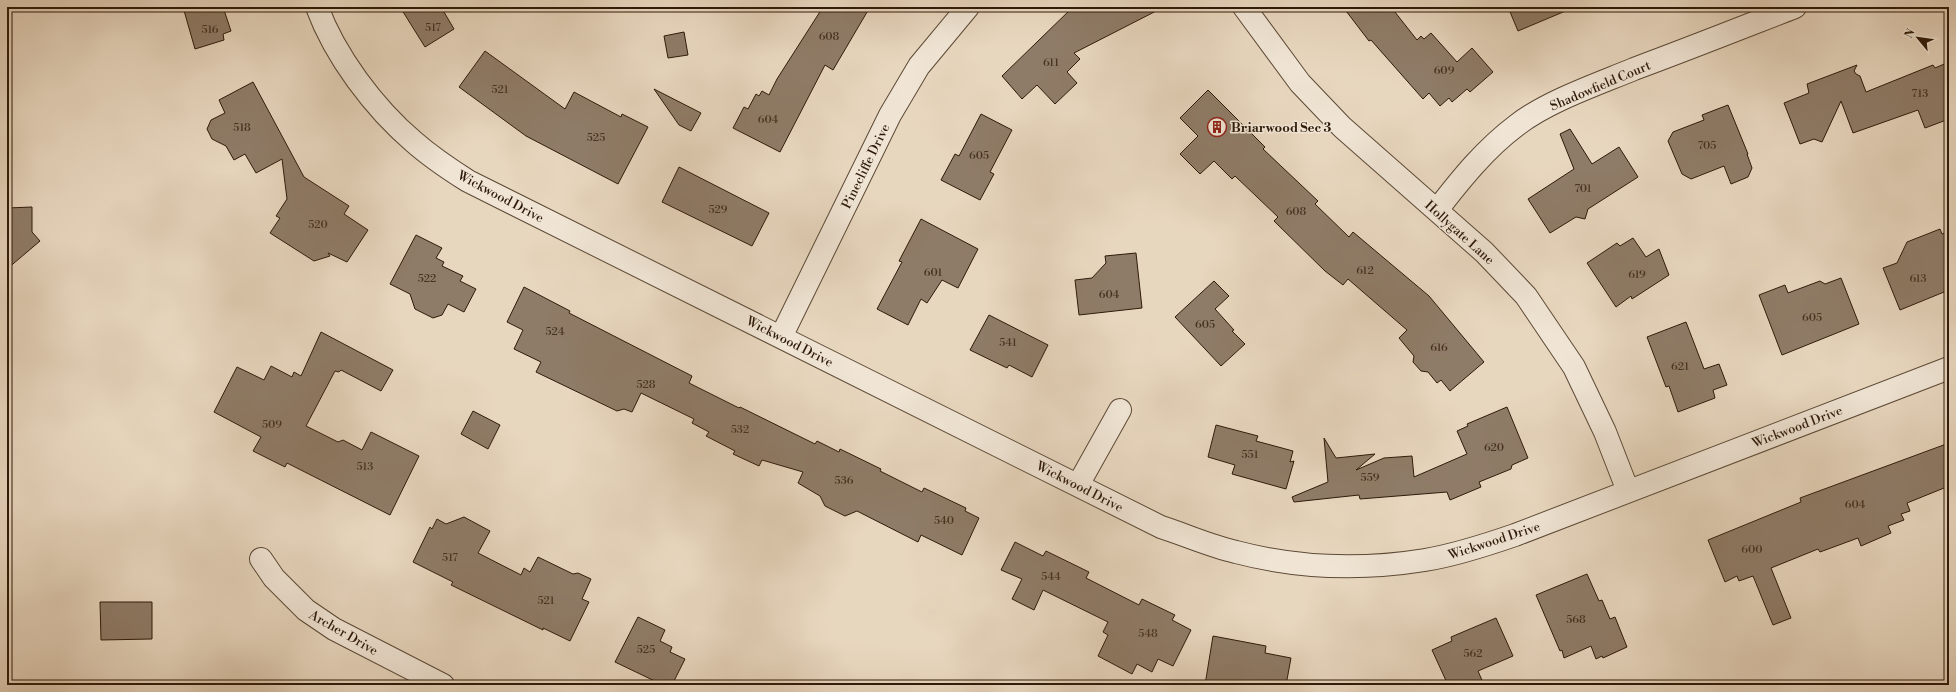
<svg xmlns="http://www.w3.org/2000/svg" width="1956" height="692" viewBox="0 0 1956 692" font-family="'Libre Bodoni',serif">
<style>
.building{fill:#8f7c68;stroke:#2e1a09}
.lines{fill:none;stroke-linecap:round;stroke-linejoin:round}
.minor-casing{stroke:#5c4936;stroke-width:24}
.minor{stroke:#f0e5d5;stroke-width:22}
.labels{text-anchor:middle;stroke-width:3;stroke-linejoin:round;paint-order:stroke}
.number-label{font-size:11px;fill:#463221}
.street-label{font-size:13px;fill:#2e1a09;stroke:#f0e5d5}
.poi-label{font-size:13px;font-weight:bold;fill:#2e1a09;stroke:#f0e5d5;text-anchor:start}
</style>
<rect width="100%" height="100%" fill="#e8d7bf"/>
<filter id="stains"><feTurbulence type="fractalNoise" baseFrequency=".005" numOctaves="4"/><feColorMatrix values="0 0 0 0 .2 0 0 0 0 .09 0 0 0 0 .02 0 0 0 .5 -.17"/></filter>
<radialGradient id="worn" r=".72"><stop offset=".6" stop-color="#630" stop-opacity="0"/><stop offset="1" stop-color="#630" stop-opacity=".3"/></radialGradient>
<path class="building" d="M 183,7 L 223,7 L 231,31 L 223,34 L 224,40 L 195,49 Z
M 400,7 L 441,7 L 454,29 L 425,47 Z
M 823,7 L 870,7 L 833,70 L 825,65 L 780,152 L 733,128 L 744,107 L 748,109 L 756,94 L 759,96 L 762,91 L 769,95 L 777,79 Z
M 1073,7 L 1164,7 L 1074,53 L 1080,59 L 1067,72 L 1077,83 L 1055,104 L 1037,85 L 1022,99 L 1002,76 Z
M 1343,7 L 1391,7 L 1417,40 L 1421,36 L 1424,39 L 1431,33 L 1457,62 L 1472,48 L 1493,72 L 1470,92 L 1467,89 L 1452,102 L 1449,98 L 1440,106 L 1429,93 L 1423,99 L 1371,40 L 1369,41 Z
M 1508,7 L 1575,7 L 1518,31 Z
M 684,32 L 688,55 L 668,58 L 664,36 Z
M 485,51 L 565,109 L 574,92 L 621,117 L 622,114 L 648,127 L 618,184 L 526,136 L 459,87 Z
M 1949,62 L 1949,119 L 1925,128 L 1918,110 L 1853,133 L 1841,101 L 1822,142 L 1814,139 L 1800,144 L 1784,103 L 1809,93 L 1807,84 L 1857,65 L 1854,71 L 1856,74 L 1860,76 L 1866,92 L 1933,65 L 1935,68 Z
M 253,82 L 304,177 L 349,206 L 344,214 L 368,230 L 347,262 L 328,253 L 330,256 L 314,261 L 270,233 L 280,218 L 276,216 L 287,199 L 282,159 L 256,173 L 245,154 L 234,160 L 226,146 L 212,139 L 207,129 L 211,120 L 225,113 L 219,100 Z
M 654,89 L 701,113 L 691,131 L 679,125 Z
M 1208,90 L 1265,147 L 1263,149 L 1318,201 L 1315,204 L 1349,237 L 1353,232 L 1429,296 L 1484,362 L 1450,391 L 1441,380 L 1437,383 L 1428,372 L 1421,371 L 1413,362 L 1414,356 L 1399,338 L 1407,330 L 1348,279 L 1343,285 L 1325,271 L 1274,221 L 1278,217 L 1235,176 L 1232,179 L 1214,161 L 1200,174 L 1180,154 L 1198,136 L 1180,118 Z
M 1728,105 L 1748,154 L 1747,154 L 1752,168 L 1748,177 L 1731,184 L 1724,166 L 1691,179 L 1682,174 L 1668,141 L 1673,132 L 1704,120 L 1702,115 Z
M 981,114 L 1012,130 L 990,172 L 994,174 L 980,200 L 941,180 L 955,154 L 959,156 Z
M 1570,129 L 1592,164 L 1619,147 L 1638,177 L 1588,209 L 1585,219 L 1576,217 L 1550,233 L 1528,199 L 1574,169 L 1560,134 Z
M 679,167 L 769,213 L 752,246 L 662,202 Z
M 32,207 L 32,232 L 40,241 L 7,269 L 7,208 Z
M 921,219 L 978,249 L 958,288 L 942,280 L 927,303 L 921,299 L 908,325 L 877,309 L 902,262 L 899,261 Z
M 1940,229 L 1942,234 L 1949,231 L 1949,290 L 1900,310 L 1883,268 L 1897,263 L 1907,242 Z
M 416,235 L 442,248 L 436,258 L 444,262 L 442,266 L 463,276 L 460,281 L 476,289 L 464,312 L 448,304 L 442,315 L 433,318 L 415,309 L 410,294 L 390,284 Z
M 1633,238 L 1646,257 L 1659,249 L 1669,275 L 1632,299 L 1631,296 L 1616,307 L 1587,263 L 1617,243 L 1620,246 Z
M 1136,253 L 1142,308 L 1079,315 L 1075,280 L 1092,278 L 1106,263 L 1105,256 Z
M 1841,278 L 1859,324 L 1782,355 L 1759,295 L 1785,285 L 1788,293 L 1820,281 L 1825,284 Z
M 1214,281 L 1229,296 L 1215,309 L 1234,330 L 1232,331 L 1245,344 L 1221,366 L 1175,317 Z
M 524,287 L 570,311 L 569,313 L 692,376 L 689,383 L 739,408 L 740,407 L 815,444 L 817,441 L 839,452 L 840,449 L 881,469 L 880,471 L 922,492 L 924,488 L 966,508 L 965,511 L 979,518 L 962,555 L 921,535 L 918,542 L 857,511 L 845,516 L 825,506 L 820,496 L 798,483 L 803,472 L 762,460 L 759,466 L 733,454 L 735,451 L 706,436 L 709,432 L 692,423 L 694,419 L 641,393 L 632,412 L 624,409 L 617,411 L 536,372 L 541,362 L 514,349 L 523,330 L 507,322 Z
M 989,315 L 1048,345 L 1032,377 L 1009,365 L 1007,368 L 970,350 Z
M 1686,322 L 1704,369 L 1719,364 L 1727,385 L 1713,390 L 1715,398 L 1678,412 L 1669,386 L 1666,387 L 1647,337 Z
M 321,332 L 393,370 L 381,391 L 341,370 L 339,372 L 335,371 L 306,426 L 338,442 L 343,440 L 362,450 L 371,432 L 419,456 L 390,515 L 287,463 L 285,467 L 253,451 L 261,437 L 214,412 L 237,367 L 264,380 L 271,366 L 292,377 L 294,372 L 301,376 Z
M 1507,407 L 1528,458 L 1512,465 L 1511,469 L 1479,482 L 1481,487 L 1450,500 L 1447,492 L 1360,499 L 1359,495 L 1294,502 L 1292,497 L 1328,482 L 1324,438 L 1336,458 L 1375,454 L 1356,470 L 1384,458 L 1412,456 L 1414,477 L 1467,454 L 1457,431 L 1468,426 L 1467,424 Z
M 473,411 L 500,425 L 488,449 L 461,434 Z
M 1216,425 L 1258,436 L 1256,441 L 1293,451 L 1290,462 L 1294,461 L 1286,489 L 1232,474 L 1235,465 L 1208,457 Z
M 1949,443 L 1949,486 L 1907,503 L 1910,511 L 1901,514 L 1904,520 L 1888,526 L 1891,533 L 1861,546 L 1858,538 L 1820,552 L 1818,549 L 1771,568 L 1791,618 L 1773,625 L 1753,576 L 1739,581 L 1737,576 L 1725,582 L 1708,540 L 1801,502 L 1800,498 Z
M 464,517 L 490,531 L 478,553 L 521,575 L 524,568 L 530,572 L 538,557 L 573,574 L 578,573 L 591,579 L 582,599 L 589,602 L 570,641 L 543,628 L 543,630 L 451,585 L 453,582 L 413,562 L 430,527 L 432,529 L 437,519 L 446,524 Z
M 1015,542 L 1043,556 L 1046,551 L 1089,572 L 1086,578 L 1139,605 L 1142,599 L 1175,615 L 1172,620 L 1191,630 L 1173,666 L 1158,659 L 1152,672 L 1137,664 L 1132,674 L 1098,656 L 1108,635 L 1103,632 L 1108,622 L 1043,590 L 1034,610 L 1012,599 L 1022,579 L 1001,570 Z
M 1587,574 L 1599,601 L 1602,600 L 1610,619 L 1615,617 L 1627,647 L 1603,658 L 1602,656 L 1596,659 L 1591,646 L 1564,658 L 1562,650 L 1560,651 L 1536,595 Z
M 100,602 L 152,602 L 152,639 L 101,640 Z
M 638,617 L 665,630 L 660,641 L 672,647 L 670,652 L 685,659 L 672,685 L 663,685 L 615,662 Z
M 1496,618 L 1513,656 L 1478,671 L 1484,685 L 1448,685 L 1432,650 L 1452,641 L 1451,637 Z
M 1213,636 L 1266,646 L 1265,653 L 1291,658 L 1286,685 L 1205,685 Z"/>
<g class="lines">
<defs>
<path id="minor" d="M 317,7 C 335,56 374,108 414,142 C 430,156 449,169 468,181 L 1161,527 C 1186,535 1210,546 1236,552 C 1297,568 1363,570 1425,560 C 1456,555 1486,545 1515,535 L 1949,368
M 1244,7 L 1300,83 L 1342,127 L 1484,252 L 1526,296 L 1574,367 L 1605,432 L 1628,491
M 1437,210 C 1461,179 1485,149 1517,125 C 1548,101 1598,84 1634,69 C 1688,49 1741,28 1795,7
M 781,337 L 890,115 L 919,66 L 968,7
M 1078,485 L 1120,410
M 261,559 L 274,578 L 306,610 L 334,629 L 443,685"/>
</defs>
<use href="#minor" class="minor-casing"/>
<use href="#minor" class="minor"/>
</g>
<defs>
<symbol id="building-ring" viewBox="-11 -11 22 22"><circle r="9.5" fill="#f0e5d5" stroke="#8f2418" stroke-width="1.5"/><path d="M-4-6H4V6H1V3H-1V6H-4ZM-2.5-4.3h1.7v1.8h-1.7ZM.8-4.3h1.7v1.8H.8ZM-2.5-1h1.7V.8h-1.7ZM.8-1h1.7V.8H.8Z" fill="#8f2418"/></symbol>
</defs>
<g fill-rule="evenodd">
<use href="#building-ring" x="1206" y="116" width="22" height="22"/>
</g>
<g class="labels">
<g class="number-label">
<text x="433" y="31">517</text>
<text x="210" y="33">516</text>
<text x="829" y="40">608</text>
<text x="1051" y="66">611</text>
<text x="1444" y="74">609</text>
<text x="500" y="93">521</text>
<text x="1920" y="97">713</text>
<text x="768" y="123">604</text>
<text x="242" y="131">518</text>
<text x="596" y="141">525</text>
<text x="1707" y="149">705</text>
<text x="979" y="159">605</text>
<text x="1583" y="192">701</text>
<text x="718" y="213">529</text>
<text x="1296" y="215">608</text>
<text x="318" y="228">520</text>
<text x="1365" y="274">612</text>
<text x="933" y="276">601</text>
<text x="1637" y="278">619</text>
<text x="427" y="282">522</text>
<text x="1918" y="282">613</text>
<text x="1109" y="298">604</text>
<text x="1812" y="321">605</text>
<text x="1205" y="328">605</text>
<text x="555" y="335">524</text>
<text x="1008" y="346">541</text>
<text x="1439" y="351">616</text>
<text x="1680" y="370">621</text>
<text x="646" y="388">528</text>
<text x="272" y="428">509</text>
<text x="740" y="433">532</text>
<text x="1494" y="451">620</text>
<text x="1250" y="458">551</text>
<text x="365" y="470">513</text>
<text x="1370" y="481">559</text>
<text x="844" y="484">536</text>
<text x="1855" y="508">604</text>
<text x="944" y="524">540</text>
<text x="1752" y="553">600</text>
<text x="450" y="561">517</text>
<text x="1051" y="580">544</text>
<text x="546" y="604">521</text>
<text x="1576" y="623">568</text>
<text x="1148" y="637">548</text>
<text x="646" y="653">525</text>
<text x="1473" y="657">562</text>
</g>
<g class="street-label">
<text transform="translate(1600 85) rotate(-23)" y="5">Shadowfield Court</text>
<text transform="translate(865 166) rotate(-64)" y="5">Pinecliffe Drive</text>
<text transform="translate(501 196) rotate(28)" y="5">Wickwood Drive</text>
<text transform="translate(1460 232) rotate(42)" y="5">Hollygate Lane</text>
<text transform="translate(790 341) rotate(27)" y="5">Wickwood Drive</text>
<text transform="translate(1797 426) rotate(-21)" y="5">Wickwood Drive</text>
<text transform="translate(1080 486) rotate(27)" y="5">Wickwood Drive</text>
<text transform="translate(1494 540) rotate(-18)" y="5">Wickwood Drive</text>
<text transform="translate(344 632) rotate(30)" y="5">Archer Drive</text>
</g>
<g class="poi-label">
<text x="1231" y="132">Briarwood Sec 3</text>
</g>
</g>
<rect width="1956" height="692" fill="none" stroke="#e8d7bf" stroke-width="24"/>
<rect x="8" y="8" width="1940" height="676" fill="none" stroke="#2e1a09" stroke-width="2"/>
<rect x="12" y="12" width="1932" height="668" fill="none" stroke="#2e1a09"/>
<g transform="translate(1918 38) rotate(299)" stroke="#f0e5d5" stroke-width="3" paint-order="stroke">
<path d="M0-3L7 15L0 10L-7 15Z" fill="#2e1a09"/>
<text y="-6" font-size="11" font-weight="bold" text-anchor="middle" fill="#2e1a09">N</text>
</g>
<rect width="100%" height="100%" filter="url(#stains)"/>
<rect width="100%" height="100%" fill="url(#worn)"/>
</svg>
